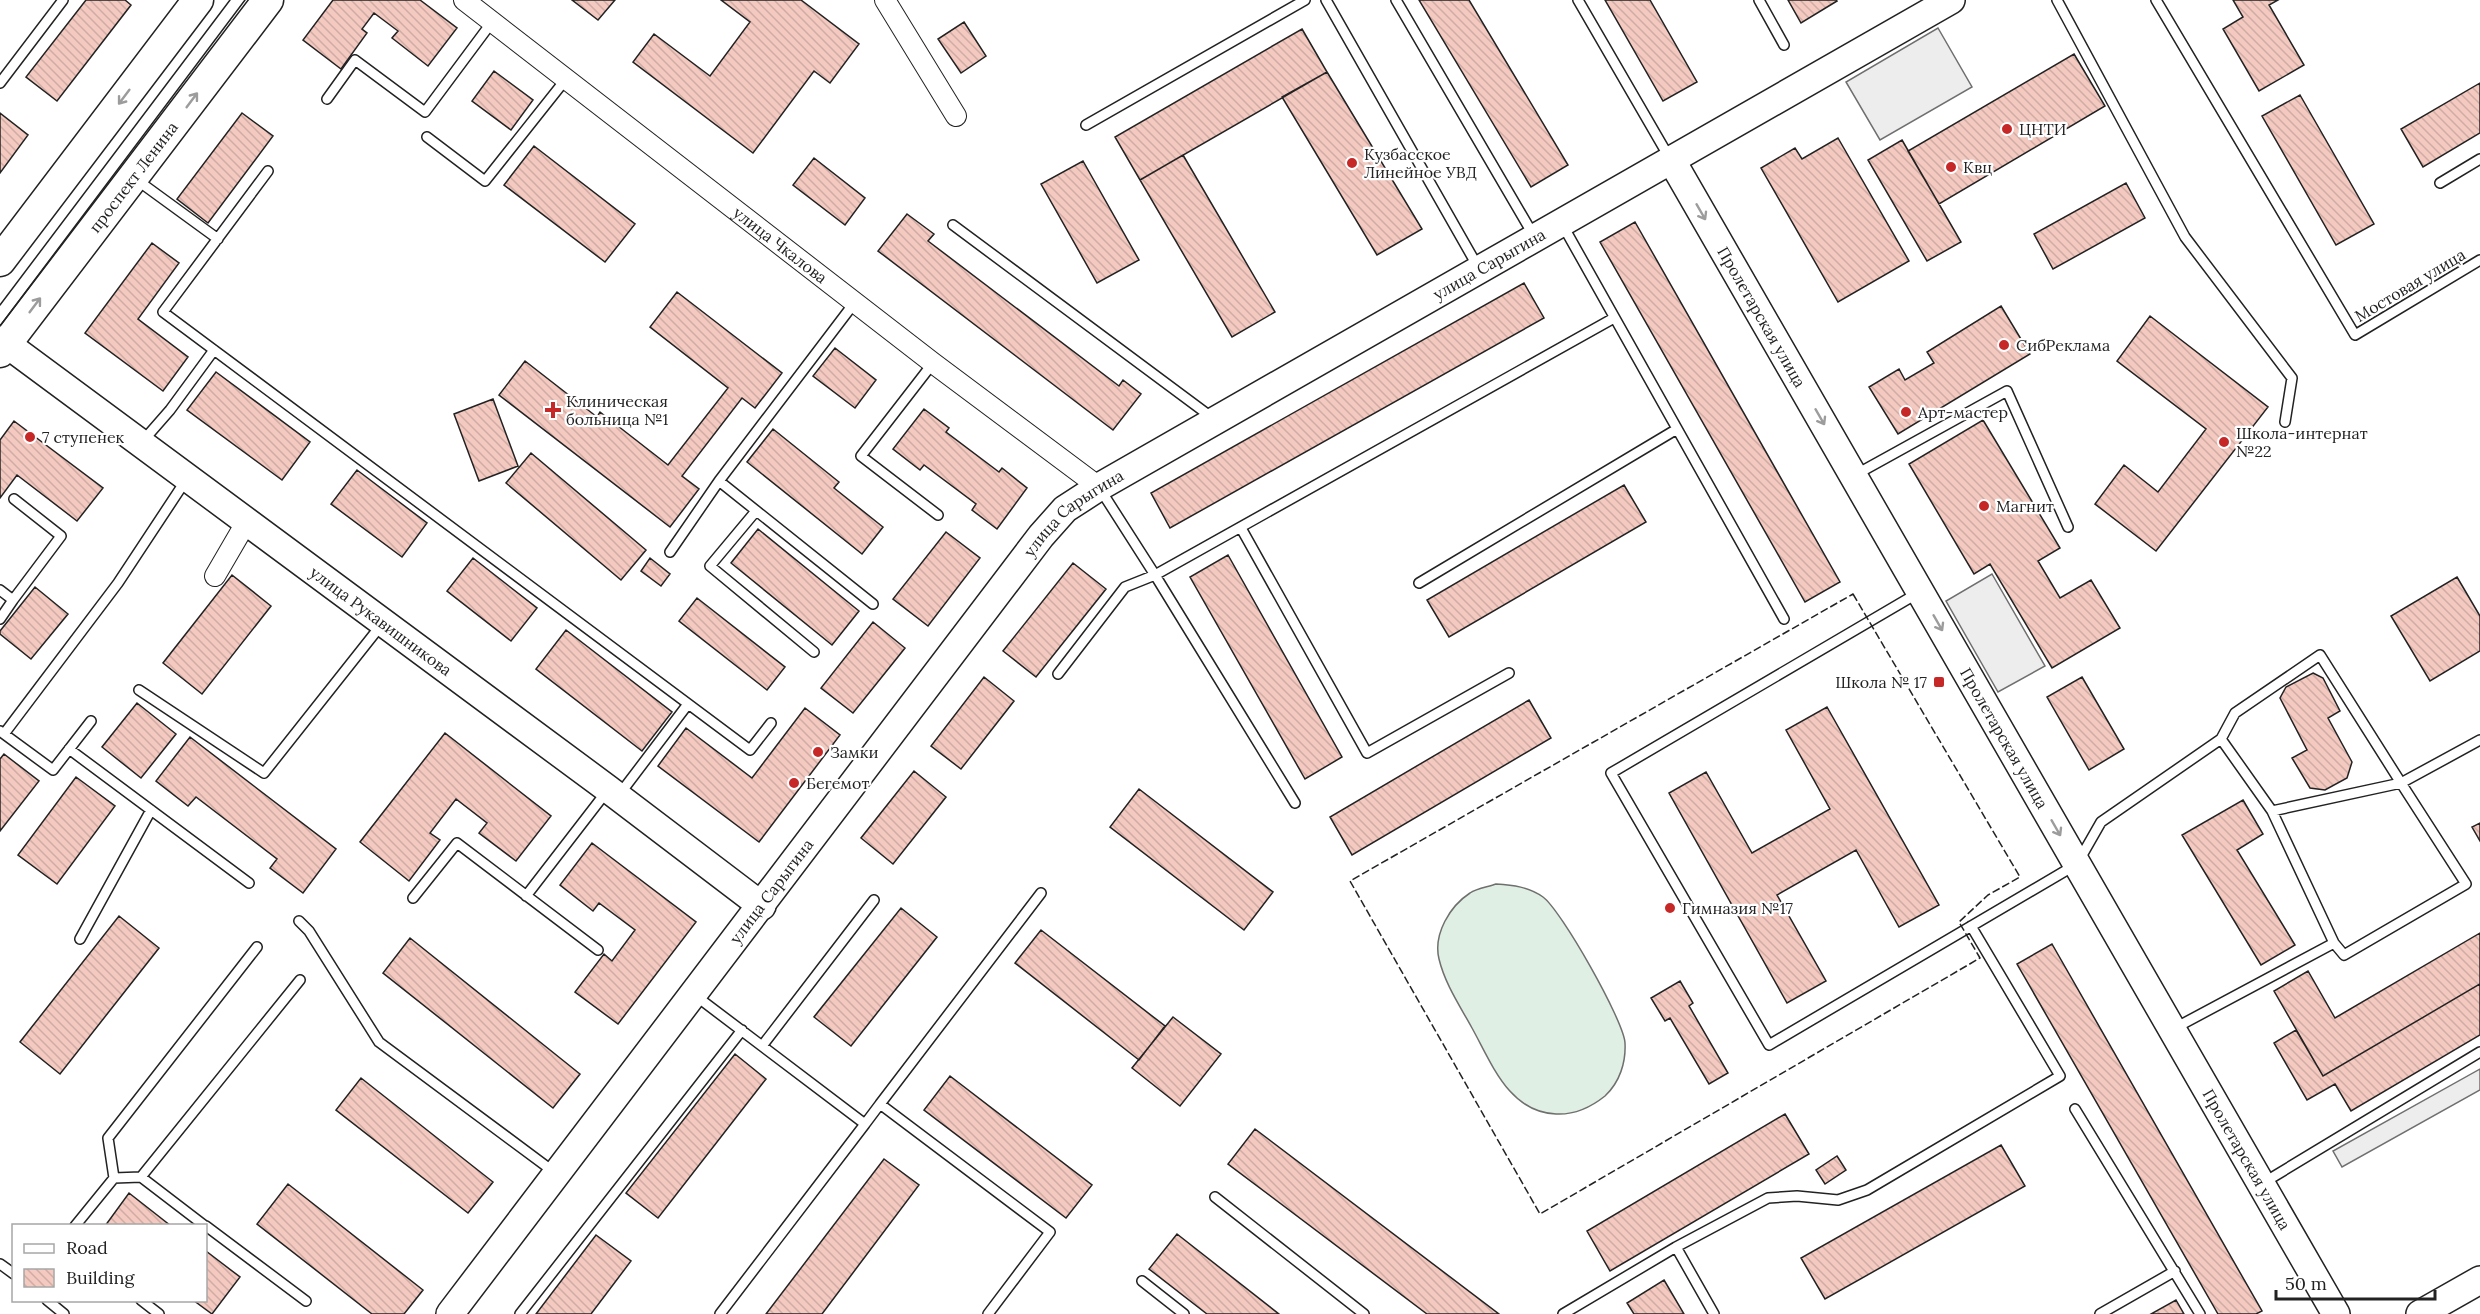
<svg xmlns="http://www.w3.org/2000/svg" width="2480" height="1314" viewBox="0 0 2480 1314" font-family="Lora,serif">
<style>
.pitch{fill:#e0efe3;stroke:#6f6f6f;stroke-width:1.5}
.parking{fill:#ededed;stroke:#6f6f6f;stroke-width:1.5}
.building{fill:url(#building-back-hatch);stroke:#222;stroke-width:1.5}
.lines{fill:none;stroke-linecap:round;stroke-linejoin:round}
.lane-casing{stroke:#222;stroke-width:12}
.street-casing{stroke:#222;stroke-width:22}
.secondary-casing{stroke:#222;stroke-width:30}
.primary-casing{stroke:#222;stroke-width:33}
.lane{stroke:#fff;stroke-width:9}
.street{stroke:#fff;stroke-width:20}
.secondary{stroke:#fff;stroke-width:27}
.primary{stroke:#fff;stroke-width:30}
.tram{stroke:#222;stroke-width:1.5}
.fence{stroke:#222;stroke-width:1.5;stroke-dasharray:8 3;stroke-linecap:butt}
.oneway{stroke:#9c9c9c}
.poi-dot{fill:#c62828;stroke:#fff;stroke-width:2}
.labels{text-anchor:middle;stroke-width:4.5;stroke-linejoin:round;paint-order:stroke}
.poi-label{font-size:16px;fill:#222;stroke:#fff;text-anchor:start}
.street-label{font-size:16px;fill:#222;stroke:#fff}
</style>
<defs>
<pattern id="building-back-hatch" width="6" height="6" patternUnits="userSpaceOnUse" patternTransform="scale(1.5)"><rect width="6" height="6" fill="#f3c9c0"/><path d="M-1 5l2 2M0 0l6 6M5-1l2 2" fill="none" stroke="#d0aca5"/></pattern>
</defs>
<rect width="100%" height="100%" fill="#fff"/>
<path class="pitch" d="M 1496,884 C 1513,885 1529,887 1543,897 C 1561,910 1624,1021 1625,1043 C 1626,1062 1620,1082 1605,1096 C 1590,1108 1575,1115 1556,1114 C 1509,1112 1492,1064 1472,1028 C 1460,1006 1445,984 1439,959 C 1433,934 1450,906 1470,893 C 1477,888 1488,887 1496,884 Z"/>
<path class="parking" d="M 1938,28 L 1972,87 L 1880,140 L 1846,82 Z
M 1992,574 L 2045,666 L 1998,692 L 1946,601 Z
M 2480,1069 L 2480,1090 L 2342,1167 L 2333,1151 Z"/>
<path class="building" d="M 86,0 L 125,0 L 131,5 L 57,101 L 26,77 Z
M 333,0 L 420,0 L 457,28 L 428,66 L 392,38 L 398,31 L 374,13 L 362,29 L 367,33 L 341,69 L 303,40 Z
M 572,0 L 615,0 L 598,20 Z
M 721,0 L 801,0 L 859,44 L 830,83 L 814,71 L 753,153 L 633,62 L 654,34 L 710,76 L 750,22 Z
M 1419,0 L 1469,0 L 1568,165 L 1531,187 Z
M 1605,0 L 1650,0 L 1697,82 L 1663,101 Z
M 1788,0 L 1836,0 L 1837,1 L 1801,23 Z
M 2233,0 L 2278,0 L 2269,5 L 2304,65 L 2259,91 L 2223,29 L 2243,17 Z
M 964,22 L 986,56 L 961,73 L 938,39 Z
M 1302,29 L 1327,72 L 1140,180 L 1115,137 Z
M 2074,54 L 2105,106 L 1939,204 L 1908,151 Z
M 494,71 L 533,100 L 511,130 L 472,101 Z
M 1327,72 L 1422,229 L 1377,255 L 1282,97 Z
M 2480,83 L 2480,133 L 2423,167 L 2401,129 Z
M 2300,95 L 2374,224 L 2336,245 L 2262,116 Z
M 0,113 L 28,135 L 0,173 Z
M 242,113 L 273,136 L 208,223 L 177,199 Z
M 1838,138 L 1909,261 L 1838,302 L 1761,168 L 1795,148 L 1802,159 Z
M 1902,140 L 1961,242 L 1927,261 L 1868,160 Z
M 534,146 L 635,224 L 605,262 L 504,185 Z
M 1183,155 L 1275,312 L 1232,337 L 1140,180 Z
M 814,158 L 865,198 L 845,225 L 793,185 Z
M 1083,161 L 1139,260 L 1097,283 L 1041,184 Z
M 2126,183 L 2145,218 L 2053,269 L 2034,234 Z
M 907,214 L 934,234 L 928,241 L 1119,386 L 1123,380 L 1141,394 L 1113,430 L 878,251 Z
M 1635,222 L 1840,582 L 1805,602 L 1600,242 Z
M 152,243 L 179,263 L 138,319 L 188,357 L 163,391 L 85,333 Z
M 1524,283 L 1544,318 L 1170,528 L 1151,493 Z
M 677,292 L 782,373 L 755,408 L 742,398 L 682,476 L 699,489 L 670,527 L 499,395 L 525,361 L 597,417 L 600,412 L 668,465 L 728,388 L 650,327 Z
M 2001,306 L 2030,354 L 1898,434 L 1869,387 L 1899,369 L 1905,380 L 1934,363 L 1927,352 Z
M 2150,316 L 2268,407 L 2156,551 L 2095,504 L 2124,465 L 2158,492 L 2206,429 L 2117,361 Z
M 835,348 L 876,380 L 855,408 L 813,376 Z
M 216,372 L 310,442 L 282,480 L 187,410 Z
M 493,399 L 518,466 L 479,481 L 454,414 Z
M 924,409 L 949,428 L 946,432 L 999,472 L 1002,468 L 1027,488 L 997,529 L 972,510 L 976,504 L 924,465 L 920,470 L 893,449 Z
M 1983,420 L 2060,548 L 2038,561 L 2060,598 L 2091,580 L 2120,628 L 2052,668 L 1990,564 L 1974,574 L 1909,464 Z
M 14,421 L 103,488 L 77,521 L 17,475 L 0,498 L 0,440 Z
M 773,429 L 839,482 L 834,488 L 883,527 L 862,554 L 747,462 Z
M 531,453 L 646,550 L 621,580 L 506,483 Z
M 357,470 L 427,523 L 402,557 L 331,504 Z
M 1624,485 L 1646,522 L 1449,637 L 1427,600 Z
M 758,529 L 859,611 L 832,645 L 731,563 Z
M 946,532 L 980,558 L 928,626 L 893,599 Z
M 1228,555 L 1342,757 L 1305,779 L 1190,577 Z
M 473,558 L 537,608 L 511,641 L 447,591 Z
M 650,558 L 670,574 L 661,586 L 641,571 Z
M 1073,563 L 1106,589 L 1036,677 L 1003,651 Z
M 232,575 L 271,606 L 202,694 L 163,663 Z
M 2457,577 L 2480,616 L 2480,651 L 2430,681 L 2391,616 Z
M 35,587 L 68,614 L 31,659 L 0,634 L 0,631 Z
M 697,598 L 785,667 L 767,690 L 679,621 Z
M 873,622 L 905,648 L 853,713 L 821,688 Z
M 566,630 L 672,712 L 642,751 L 536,669 Z
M 2313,673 L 2323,678 L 2340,711 L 2328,718 L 2352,762 L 2347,778 L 2325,790 L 2310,788 L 2292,758 L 2307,750 L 2280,698 L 2286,687 Z
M 984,677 L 1014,701 L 961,769 L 931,746 Z
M 2082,677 L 2124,749 L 2089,770 L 2047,697 Z
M 1529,700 L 1551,738 L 1352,855 L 1330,817 Z
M 137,703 L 176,734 L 141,778 L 102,747 Z
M 1827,707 L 1939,905 L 1899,927 L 1856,850 L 1777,895 L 1826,981 L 1787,1003 L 1669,793 L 1706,772 L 1752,853 L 1830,809 L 1786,730 Z
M 805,708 L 840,735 L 759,842 L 658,766 L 686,728 L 752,778 Z
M 445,733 L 551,816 L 516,861 L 479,833 L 487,823 L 456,799 L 430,833 L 440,840 L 409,881 L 360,842 Z
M 190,737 L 336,849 L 303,893 L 270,868 L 277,859 L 196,797 L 188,806 L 156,781 Z
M 4,754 L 39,781 L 0,831 L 0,759 Z
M 914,771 L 946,797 L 893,864 L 861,838 Z
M 76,777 L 115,806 L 57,884 L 18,855 Z
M 1139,789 L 1273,892 L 1244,930 L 1110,827 Z
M 2243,800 L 2263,834 L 2237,850 L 2295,945 L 2261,965 L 2182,835 Z
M 2480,823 L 2480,841 L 2472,827 Z
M 592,843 L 696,922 L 618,1024 L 575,992 L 604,954 L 612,961 L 635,930 L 599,903 L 593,911 L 560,885 Z
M 901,908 L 937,937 L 851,1046 L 814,1017 Z
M 119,916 L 159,948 L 60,1074 L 20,1042 Z
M 1041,930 L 1165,1026 L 1139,1060 L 1015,963 Z
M 2480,933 L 2480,984 L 2323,1076 L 2274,991 L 2308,971 L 2335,1018 Z
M 410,938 L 580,1074 L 553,1108 L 383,973 Z
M 2052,944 L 2262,1311 L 2256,1314 L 2218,1314 L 2017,964 Z
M 1680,981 L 1693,1003 L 1689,1006 L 1728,1073 L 1709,1084 L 1670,1018 L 1665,1021 L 1651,998 Z
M 2480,984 L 2480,1035 L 2351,1111 L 2335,1084 L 2307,1100 L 2274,1043 L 2296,1030 L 2323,1076 Z
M 1173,1017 L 1221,1054 L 1180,1106 L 1132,1068 Z
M 735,1054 L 766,1079 L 658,1218 L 626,1193 Z
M 950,1076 L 1092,1185 L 1066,1218 L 924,1110 Z
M 361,1078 L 493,1182 L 468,1213 L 336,1110 Z
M 1785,1114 L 1809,1154 L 1610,1271 L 1587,1231 Z
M 1255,1129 L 1499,1314 L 1427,1314 L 1228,1164 Z
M 2001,1145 L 2025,1186 L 1825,1299 L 1801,1258 Z
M 1837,1156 L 1846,1170 L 1825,1184 L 1816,1170 Z
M 884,1159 L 919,1185 L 822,1314 L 766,1314 Z
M 288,1184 L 423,1290 L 404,1314 L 372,1314 L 257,1224 Z
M 129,1193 L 171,1226 L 105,1226 Z
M 1177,1234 L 1279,1314 L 1207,1314 L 1149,1269 Z
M 596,1235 L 631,1261 L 591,1314 L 536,1314 Z
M 206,1251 L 240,1277 L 212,1314 L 193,1300 L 206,1300 Z
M 1664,1280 L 1684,1314 L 1634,1314 L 1627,1303 Z
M 2176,1300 L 2184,1314 L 2151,1314 Z"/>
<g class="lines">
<defs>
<path id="lane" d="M 1326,0 L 1478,267
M 1396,0 L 1534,236
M 1578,0 L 1669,157
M 1759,0 L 1784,45
M 2057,0 L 2185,237 L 2292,378 L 2285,422
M 2156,0 L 2355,335 L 2480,260
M 0,83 L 63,0
M 327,99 L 355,60 L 425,112 L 492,22
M 1086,125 L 1305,0
M 427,137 L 485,181 L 566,79
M 137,180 L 218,239
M 2440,183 L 2480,159
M 1562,224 L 1784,619
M 953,225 L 1214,419
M 214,350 L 163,312 L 268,171
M 933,363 L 861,456 L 938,515
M 142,442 L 170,410 L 214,350 L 750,750 L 771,723
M 1855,475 L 2007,391 L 2068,527
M 719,481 L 873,604
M 1100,489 L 1155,575 L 1614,318
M 756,511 L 710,566 L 814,652
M 1241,528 L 1367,753 L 1509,673
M 670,552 L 719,481 L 855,302
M 1419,583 L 1677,429
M 0,590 L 13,600 L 0,619
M 1918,593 L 1611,773 L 1769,1045 L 2077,864 L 2101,822 L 2221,739 L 2272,811
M 13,600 L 61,536 L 14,499
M 1058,674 L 1125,587 L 1155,575 L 1295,803
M 139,690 L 264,773 L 382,624
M 0,731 L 53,770 L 91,721
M 4,734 L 118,583 L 186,480
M 2221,739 L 2235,713 L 2320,655 L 2401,783 L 2480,740
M 69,749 L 249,883
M 2401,783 L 2466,884 L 2344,955 L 2334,943 L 2272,811 Z
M 619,795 L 688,704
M 526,896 L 607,791
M 413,898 L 457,843 L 598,950
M 299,921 L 309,931 L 379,1042 L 554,1172
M 80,939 L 151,810
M 696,996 L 865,1124 L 880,1104 L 1050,1232 L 988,1314
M 2175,1028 L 2334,943
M 762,1046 L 874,900
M 880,1104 L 1041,893
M 2075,1109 L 2200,1314
M 141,1177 L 300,980
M 114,1178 L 108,1138 L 257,947
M 2263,1183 L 2480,1052
M 1215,1197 L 1364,1314
M 75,1226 L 114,1178 L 141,1177 L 205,1226
M 206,1226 L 306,1301
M 1676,1247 L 1714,1314
M 0,1264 L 14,1274
M 1142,1281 L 1184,1314
M 47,1300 L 64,1314
M 141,1300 L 159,1314
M 520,1314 L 742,1030
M 720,1314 L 865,1124
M 1563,1314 L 1676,1247 L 1768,1198 L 1797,1196 L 1838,1200 L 1867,1190 L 2060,1076 L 1971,926
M 2100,1314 L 2175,1271"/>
<g id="street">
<path id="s1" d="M 464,0 L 933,363 L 1099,487"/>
<path d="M 885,0 L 956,116"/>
<path d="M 215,576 L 247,521"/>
</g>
<g id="secondary">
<path id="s2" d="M 1672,161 L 2336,1314"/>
<path id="s3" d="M 0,339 L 608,789 L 762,906"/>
<path id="s4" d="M 450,1314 L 1041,536 L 1065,509 L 1099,487 L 1951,0"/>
<path d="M 2420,1314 L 2480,1280"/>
</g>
<g id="primary">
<path d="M 0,261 L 198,0"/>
<path id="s5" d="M 0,352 L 268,0"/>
</g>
</defs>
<use href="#lane" class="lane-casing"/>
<use href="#street" class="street-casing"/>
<use href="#secondary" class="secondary-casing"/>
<use href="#primary" class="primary-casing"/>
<use href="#lane" class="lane"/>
<use href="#street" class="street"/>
<use href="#secondary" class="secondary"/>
<use href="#primary" class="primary"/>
<path class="tram" d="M 0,305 L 230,0
M 0,326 L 245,0"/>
<path class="fence" d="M 1853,594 L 2020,877 L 1988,895 L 1959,922 L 1980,958 L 1540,1214 L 1350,881 Z"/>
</g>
<defs><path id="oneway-shaft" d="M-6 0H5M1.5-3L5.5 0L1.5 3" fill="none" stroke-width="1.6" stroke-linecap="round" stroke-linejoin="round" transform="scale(1.5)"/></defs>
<g class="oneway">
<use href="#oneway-shaft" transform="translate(124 97) rotate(127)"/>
<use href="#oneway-shaft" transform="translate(192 100) rotate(-53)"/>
<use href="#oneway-shaft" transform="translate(1701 212) rotate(60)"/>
<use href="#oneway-shaft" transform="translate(35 305) rotate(-53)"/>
<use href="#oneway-shaft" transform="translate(1820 417) rotate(60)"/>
<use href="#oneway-shaft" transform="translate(1938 623) rotate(60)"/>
<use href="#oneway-shaft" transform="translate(2056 828) rotate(60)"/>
</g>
<g class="poi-dot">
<circle cx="2007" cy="129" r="6"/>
<circle cx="1352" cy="163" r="6"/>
<circle cx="1951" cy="167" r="6"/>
<circle cx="2004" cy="345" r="6"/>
<path d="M550 401h6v6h6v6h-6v6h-6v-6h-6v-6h6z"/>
<circle cx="1906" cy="412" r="6"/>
<circle cx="30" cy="437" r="6"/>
<circle cx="2224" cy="442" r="6"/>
<circle cx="1984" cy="506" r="6"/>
<rect x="1933" y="676" width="12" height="12" rx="3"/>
<circle cx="818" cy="752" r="6"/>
<circle cx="794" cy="783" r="6"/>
<circle cx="1670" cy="908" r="6"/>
</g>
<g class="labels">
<g class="poi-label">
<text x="2019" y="135">ЦНТИ</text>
<text x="1364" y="160">Кузбасское<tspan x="1364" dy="18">Линейное УВД</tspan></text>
<text x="1963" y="173">Квц</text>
<text x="2016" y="351">СибРеклама</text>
<text x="566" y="407">Клиническая<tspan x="566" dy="18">больница №1</tspan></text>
<text x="1918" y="418">Арт-мастер</text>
<text x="2236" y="439">Школа-интернат<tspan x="2236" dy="18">№22</tspan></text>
<text x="42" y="443">7 ступенек</text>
<text x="1996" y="512">Магнит</text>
<text x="1927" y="688" text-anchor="end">Школа № 17</text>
<text x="830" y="758">Замки</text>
<text x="806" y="789">Бегемот</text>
<text x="1682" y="914">Гимназия №17</text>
</g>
<g class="street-label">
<text dy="6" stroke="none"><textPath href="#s5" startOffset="220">проспект Ленина</textPath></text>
<text dy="6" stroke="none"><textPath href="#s1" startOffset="400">улица Чкалова</textPath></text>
<text dy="6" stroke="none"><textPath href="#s4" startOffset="1503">улица Сарыгина</textPath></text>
<text transform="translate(2410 285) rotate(-31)" y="6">Мостовая улица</text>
<text dy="6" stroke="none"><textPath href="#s2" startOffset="180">Пролетарская улица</textPath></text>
<text dy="6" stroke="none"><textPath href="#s4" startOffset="1017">улица Сарыгина</textPath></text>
<text dy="6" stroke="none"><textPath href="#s3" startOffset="474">улица Рукавишникова</textPath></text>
<text dy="6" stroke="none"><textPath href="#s2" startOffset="666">Пролетарская улица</textPath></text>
<text dy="6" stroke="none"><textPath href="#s4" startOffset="531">улица Сарыгина</textPath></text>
<text dy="6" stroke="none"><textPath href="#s2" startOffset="1152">Пролетарская улица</textPath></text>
</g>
</g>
<rect x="12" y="1224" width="195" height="78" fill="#ffffff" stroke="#a7a7a7" stroke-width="1.5"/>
<rect x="24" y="1244" width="30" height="9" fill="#ffffff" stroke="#a7a7a7" stroke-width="1.5"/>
<text x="66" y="1254" font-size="18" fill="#222222">Road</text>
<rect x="24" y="1269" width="30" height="18" fill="url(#building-back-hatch)" stroke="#a7a7a7" stroke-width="1.5"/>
<text x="66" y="1284" font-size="18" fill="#222222">Building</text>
<path d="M2276 1290v9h159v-9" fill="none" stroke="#222222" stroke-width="3"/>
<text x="2285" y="1290" font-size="18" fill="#222222" stroke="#ffffff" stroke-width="4.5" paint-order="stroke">50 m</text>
</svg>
